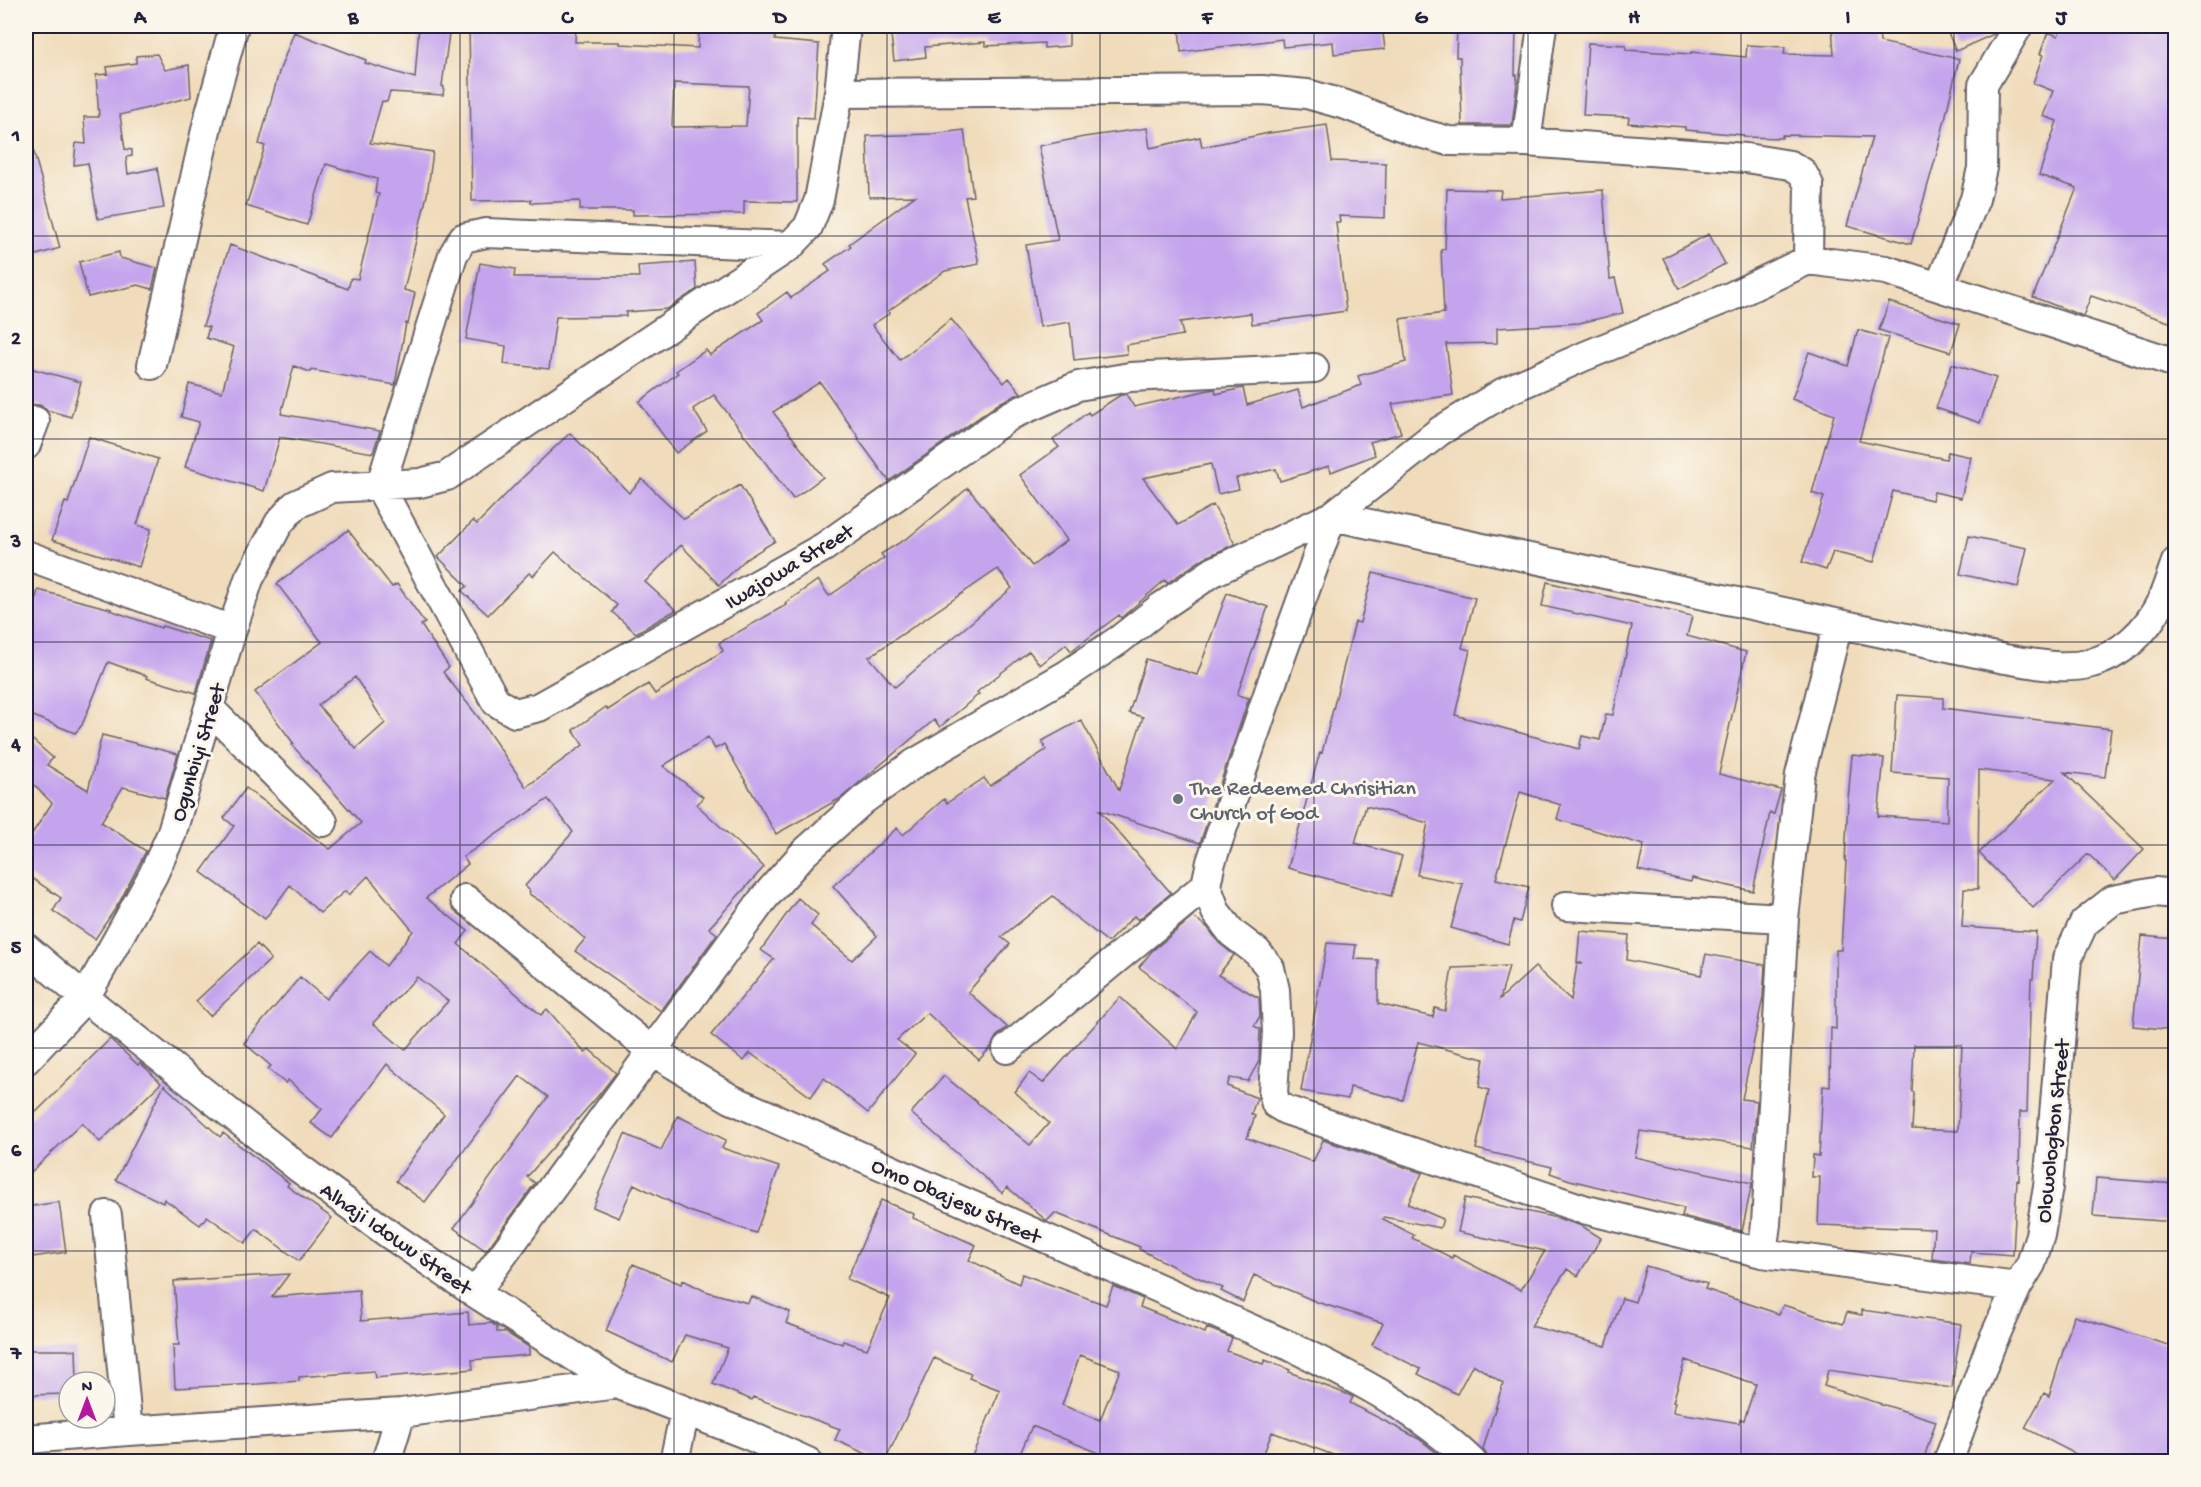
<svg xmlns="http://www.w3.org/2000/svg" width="2201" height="1487" viewBox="0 0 2201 1487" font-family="'Gochi Hand',sans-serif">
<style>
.building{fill:#c4a4ed;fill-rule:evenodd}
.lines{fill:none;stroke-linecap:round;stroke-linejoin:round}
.minor-casing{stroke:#6a6368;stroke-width:32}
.minor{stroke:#fff;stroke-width:28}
.grid{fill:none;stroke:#22223b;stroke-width:1.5;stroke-opacity:0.55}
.worship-dot{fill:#6b7280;stroke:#fbf7ec;stroke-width:2}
.labels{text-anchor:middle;stroke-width:6;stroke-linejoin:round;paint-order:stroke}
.street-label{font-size:22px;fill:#22223b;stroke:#fbf7ec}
.worship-label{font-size:22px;fill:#5b616d;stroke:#fbf7ec;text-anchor:start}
.neatline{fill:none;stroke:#22223b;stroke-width:2}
.grid-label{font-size:20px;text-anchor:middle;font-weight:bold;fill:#22223b}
</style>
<rect width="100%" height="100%" fill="#fbf7ec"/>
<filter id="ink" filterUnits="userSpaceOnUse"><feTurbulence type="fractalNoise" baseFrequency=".0167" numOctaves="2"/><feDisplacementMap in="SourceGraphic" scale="12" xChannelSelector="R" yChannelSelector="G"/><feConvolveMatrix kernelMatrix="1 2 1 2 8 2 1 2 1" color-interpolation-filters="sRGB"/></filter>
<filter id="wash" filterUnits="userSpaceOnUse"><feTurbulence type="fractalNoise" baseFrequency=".008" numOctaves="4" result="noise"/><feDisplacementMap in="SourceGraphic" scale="24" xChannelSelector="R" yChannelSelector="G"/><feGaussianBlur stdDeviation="1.35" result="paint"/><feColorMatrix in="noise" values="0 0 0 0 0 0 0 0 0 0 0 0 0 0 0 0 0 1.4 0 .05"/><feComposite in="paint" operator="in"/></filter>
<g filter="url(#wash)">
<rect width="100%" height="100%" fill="#f0dcbb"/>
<g id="blocks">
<path class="building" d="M 419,26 L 450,26 L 442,86 L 444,87 L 443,95 L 390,92 L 387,102 L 382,101 L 370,143 L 433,152 L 427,195 L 404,290 L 415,293 L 408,324 L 406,323 L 395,385 L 311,370 L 310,372 L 294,366 L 281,414 L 380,431 L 373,453 L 280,437 L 264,491 L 185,467 L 199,422 L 181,417 L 189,384 L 222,392 L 234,347 L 206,338 L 209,327 L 203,326 L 230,245 L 348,289 L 351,278 L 358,279 L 379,194 L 375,193 L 377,179 L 326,164 L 307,225 L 246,206 L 265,146 L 259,144 L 279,72 L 294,32 L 366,60 L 365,63 L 415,78 Z
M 469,26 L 576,26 L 575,42 L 620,42 L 620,44 L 698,48 L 699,26 L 776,26 L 775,40 L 819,44 L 814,118 L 797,117 L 797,202 L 744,201 L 744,214 L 633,215 L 633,210 L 580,210 L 580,201 L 531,203 L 531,200 L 472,201 ZM 674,83 L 749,86 L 746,126 L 672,127 Z
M 890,26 L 1069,26 L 1069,46 L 1044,48 L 1044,43 L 985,46 L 985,42 L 925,47 L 926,57 L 894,61 Z
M 1179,26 L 1382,26 L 1385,49 L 1334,54 L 1333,42 L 1283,47 L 1282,39 L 1181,52 Z
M 1457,26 L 1516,26 L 1515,75 L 1517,75 L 1517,83 L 1512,125 L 1462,125 L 1460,57 L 1456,57 Z
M 1832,26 L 1878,26 L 1880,42 L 1959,59 L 1937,153 L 1911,244 L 1847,226 L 1872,137 L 1782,135 L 1782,138 L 1744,137 L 1744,135 L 1685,130 L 1685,127 L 1628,123 L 1629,117 L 1583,115 L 1588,43 L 1626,45 L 1626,50 L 1691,54 L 1691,52 L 1746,57 L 1747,45 L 1785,47 L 1784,54 L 1834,55 Z
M 1945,26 L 1999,26 L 1994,34 L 1956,51 Z
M 2062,26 L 2175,26 L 2175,324 L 2091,296 L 2083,316 L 2033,297 L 2077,188 L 2039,175 L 2057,121 L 2043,116 L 2053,91 L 2033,83 L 2043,55 L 2040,54 L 2048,32 L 2058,36 Z
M 157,54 L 165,70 L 189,65 L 191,97 L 120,115 L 125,149 L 132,150 L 132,156 L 126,157 L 128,174 L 157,168 L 164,208 L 98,219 L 88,163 L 74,165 L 76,143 L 86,144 L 84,117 L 99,117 L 96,75 L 108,74 L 107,67 L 136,63 L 136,56 Z
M 1327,125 L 1332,161 L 1386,163 L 1385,218 L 1339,216 L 1340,222 L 1336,222 L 1346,311 L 1252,324 L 1251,313 L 1180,322 L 1183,335 L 1126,345 L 1127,354 L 1074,360 L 1070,322 L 1040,327 L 1026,245 L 1058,240 L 1039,146 L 1084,137 L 1147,128 L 1150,148 L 1200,137 L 1202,147 L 1269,133 Z
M 964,130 L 973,196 L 965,197 L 979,264 L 945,271 L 888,311 L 890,313 L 872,325 L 900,360 L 951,319 L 1004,383 L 1009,378 L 1021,393 L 1001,402 L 889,481 L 858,439 L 859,438 L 820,382 L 773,412 L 823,477 L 793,499 L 714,395 L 693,409 L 707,431 L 676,453 L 639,402 L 678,373 L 676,371 L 706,350 L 710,355 L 763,320 L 758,313 L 787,292 L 791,298 L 830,271 L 825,264 L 851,246 L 849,244 L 915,196 L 869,197 L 867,136 L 932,134 Z
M 31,142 L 60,248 L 26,258 L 26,143 Z
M 1447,189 L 1501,190 L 1500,198 L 1603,190 L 1610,279 L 1615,278 L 1623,313 L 1579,323 L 1497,328 L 1497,343 L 1446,344 L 1453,395 L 1392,404 L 1401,433 L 1370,442 L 1375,455 L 1331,472 L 1329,466 L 1280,481 L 1276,469 L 1236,478 L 1239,489 L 1218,494 L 1211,464 L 1143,478 L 1178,525 L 1213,505 L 1235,544 L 1204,558 L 1167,583 L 1165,580 L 1121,618 L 1119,615 L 1071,651 L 1066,644 L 1040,665 L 1029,651 L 977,692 L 979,694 L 940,727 L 934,720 L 841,798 L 776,834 L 724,744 L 715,749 L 708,737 L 663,766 L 703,797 L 697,805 L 764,867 L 709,928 L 717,934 L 661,1011 L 575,951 L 585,939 L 548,906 L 529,894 L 530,891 L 525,886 L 573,832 L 548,799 L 463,857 L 468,864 L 426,898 L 468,931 L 458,944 L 541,1015 L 547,1009 L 585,1053 L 589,1049 L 616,1073 L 598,1096 L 527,1177 L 535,1183 L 486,1251 L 454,1228 L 548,1097 L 520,1076 L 425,1202 L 396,1181 L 444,1114 L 387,1064 L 332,1138 L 311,1123 L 322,1109 L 288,1080 L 285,1083 L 268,1069 L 271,1066 L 244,1043 L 300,977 L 326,999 L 370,951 L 386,966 L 413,931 L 368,876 L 349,895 L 345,891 L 320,913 L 290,885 L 265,919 L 201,872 L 234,826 L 224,818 L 246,788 L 330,849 L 361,823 L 292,745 L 294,744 L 255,692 L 322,642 L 277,584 L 348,530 L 392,587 L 397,584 L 425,623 L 421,625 L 449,667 L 443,672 L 479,718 L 526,787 L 583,745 L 573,730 L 606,707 L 608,710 L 648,684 L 655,694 L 723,651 L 719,643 L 786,605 L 785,603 L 818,580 L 829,596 L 884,558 L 881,554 L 909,537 L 968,488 L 1032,566 L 1067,540 L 1020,475 L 1059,447 L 1053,440 L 1088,412 L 1090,415 L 1119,396 L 1126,394 L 1134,407 L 1209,390 L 1215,389 L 1216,394 L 1243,388 L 1247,405 L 1298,390 L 1303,407 L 1361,385 L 1358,376 L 1406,362 L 1400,319 L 1444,313 L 1441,250 L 1445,249 ZM 998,569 L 1012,588 L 895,687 L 869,657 ZM 355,677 L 385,723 L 356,749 L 318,705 ZM 417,977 L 448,1001 L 405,1050 L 373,1023 Z
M 1709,234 L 1725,264 L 1679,289 L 1663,258 Z
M 119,252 L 120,258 L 157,268 L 152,289 L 138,285 L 88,297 L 79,262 Z
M 695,262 L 697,289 L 667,309 L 626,312 L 626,316 L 556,317 L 549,369 L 504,364 L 506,346 L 466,339 L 480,263 L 515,269 L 514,277 L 639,277 L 638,266 Z
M 1889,302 L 1960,324 L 1951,352 L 1879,330 Z
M 1858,330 L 1888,338 L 1859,441 L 1946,459 L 1948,452 L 1971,457 L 1961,498 L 1934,492 L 1932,500 L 1893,491 L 1874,562 L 1833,552 L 1826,570 L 1802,562 L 1824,497 L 1812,493 L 1834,415 L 1792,399 L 1809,352 L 1848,366 Z
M 1952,364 L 1996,378 L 1980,423 L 1936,408 Z
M 26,367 L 81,382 L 71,417 L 47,410 L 40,405 L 26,404 Z
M 570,433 L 629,493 L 642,479 L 684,519 L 740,485 L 775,541 L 746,559 L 719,585 L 681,545 L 645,582 L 676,610 L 636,633 L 612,612 L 617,605 L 555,552 L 533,576 L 529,573 L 488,615 L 462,591 L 467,586 L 438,557 L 473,521 L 477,524 L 518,482 Z
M 89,437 L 158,459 L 137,525 L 151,529 L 139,567 L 52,540 L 65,502 L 68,503 Z
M 1969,536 L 2027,548 L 2018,587 L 1960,574 Z
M 1373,573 L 1475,598 L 1462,648 L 1470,650 L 1455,715 L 1579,749 L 1582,736 L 1600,740 L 1606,714 L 1613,715 L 1632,626 L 1542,606 L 1547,582 L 1692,616 L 1687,636 L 1746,652 L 1719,774 L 1781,790 L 1774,814 L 1770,813 L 1753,891 L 1692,878 L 1691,882 L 1638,870 L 1644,845 L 1557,819 L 1561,805 L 1520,792 L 1496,879 L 1529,887 L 1520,922 L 1514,920 L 1508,944 L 1451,928 L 1463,884 L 1417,875 L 1428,823 L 1366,806 L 1355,843 L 1402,856 L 1391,896 L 1288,868 L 1320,752 L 1322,753 L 1355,622 L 1360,623 Z
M 38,590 L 111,609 L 110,610 L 161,628 L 162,626 L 211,641 L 196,693 L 146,678 L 147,676 L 108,662 L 82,725 L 75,733 L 26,713 L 26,639 Z
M 1227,593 L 1268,607 L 1237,695 L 1249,698 L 1200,843 L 1099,810 L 1171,893 L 1138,920 L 1134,916 L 1108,942 L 1068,911 L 1053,896 L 1001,937 L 1010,944 L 968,992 L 1007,1027 L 996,1037 L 991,1047 L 979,1060 L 927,1013 L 897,1040 L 915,1054 L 868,1113 L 824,1078 L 811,1097 L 750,1053 L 744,1061 L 711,1035 L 774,959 L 761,950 L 798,898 L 818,915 L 811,925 L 852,960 L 877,936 L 833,886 L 897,828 L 903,835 L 944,799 L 947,803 L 984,778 L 990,786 L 1046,750 L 1042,741 L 1081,720 L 1119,790 L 1143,717 L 1129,713 L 1146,659 L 1197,675 Z
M 1897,695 L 1943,698 L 1943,708 L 2111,729 L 2105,777 L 2064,772 L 2144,849 L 2115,880 L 2088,854 L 2033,908 L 1979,853 L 2055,779 L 1979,770 L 1978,889 L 1964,889 L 1962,927 L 2036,932 L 2033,979 L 2031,979 L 2027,1112 L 2020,1112 L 2019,1181 L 2017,1180 L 2013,1255 L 1971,1252 L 1970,1264 L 1932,1259 L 1934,1229 L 1818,1225 L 1820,1177 L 1812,1177 L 1813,1155 L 1819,1156 L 1823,1086 L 1830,1087 L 1831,1028 L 1836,1029 L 1836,950 L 1841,950 L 1846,861 L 1845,861 L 1848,799 L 1852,755 L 1884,758 L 1878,816 L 1947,821 L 1948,777 L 1892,773 ZM 1914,1045 L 1962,1045 L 1958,1131 L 1912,1129 L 1914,1092 L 1912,1092 Z
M 26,734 L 53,758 L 47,765 L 88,790 L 102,735 L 178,754 L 165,798 L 123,787 L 101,822 L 146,851 L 119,903 L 95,939 L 53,911 L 61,898 L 26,874 L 26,843 L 52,803 L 31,782 L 26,788 Z
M 1193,917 L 1208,928 L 1219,943 L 1234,955 L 1218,975 L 1259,998 L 1260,1016 L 1254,1026 L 1260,1029 L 1259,1061 L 1248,1081 L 1230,1078 L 1227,1086 L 1257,1098 L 1251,1114 L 1255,1116 L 1247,1138 L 1313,1162 L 1323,1140 L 1422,1173 L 1408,1204 L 1443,1219 L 1440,1228 L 1384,1217 L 1383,1219 L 1414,1235 L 1412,1238 L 1452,1258 L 1453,1255 L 1521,1290 L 1545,1251 L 1458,1232 L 1465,1198 L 1557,1218 L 1582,1226 L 1601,1238 L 1578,1276 L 1567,1269 L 1531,1326 L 1606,1346 L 1622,1298 L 1635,1302 L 1646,1266 L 1707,1284 L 1705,1289 L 1779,1314 L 1783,1305 L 1843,1324 L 1847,1312 L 1862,1315 L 1862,1310 L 1961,1324 L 1952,1388 L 1828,1370 L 1824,1386 L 1936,1421 L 1923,1461 L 1488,1461 L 1487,1456 L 1483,1449 L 1503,1383 L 1473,1364 L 1457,1394 L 1418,1374 L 1421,1369 L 1372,1345 L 1383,1323 L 1317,1302 L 1254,1275 L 1243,1302 L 1221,1291 L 1223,1288 L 1178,1269 L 1139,1249 L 1140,1247 L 1055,1213 L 1047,1221 L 1007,1187 L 1002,1193 L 911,1113 L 944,1076 L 1030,1145 L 1049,1123 L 1015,1092 L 1029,1073 L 1043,1083 L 1120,997 L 1177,1049 L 1197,1012 L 1139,967 L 1152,951 ZM 1685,1360 L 1756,1384 L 1744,1420 L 1740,1419 L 1739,1423 L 1673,1412 L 1675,1402 L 1673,1402 Z
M 1580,931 L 1629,935 L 1627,960 L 1701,975 L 1706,954 L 1765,965 L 1763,997 L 1742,1099 L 1757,1101 L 1753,1147 L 1640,1131 L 1635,1157 L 1752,1183 L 1742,1231 L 1682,1216 L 1684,1208 L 1570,1180 L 1550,1173 L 1552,1167 L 1476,1149 L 1489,1090 L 1479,1087 L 1484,1059 L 1418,1042 L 1403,1100 L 1350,1087 L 1348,1099 L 1301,1091 L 1327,943 L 1356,945 L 1354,959 L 1378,960 L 1378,1004 L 1433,1017 L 1435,1008 L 1445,1011 L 1452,968 L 1509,966 L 1500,999 L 1535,967 L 1571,1000 L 1577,964 L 1583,964 L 1577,962 Z
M 2142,936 L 2175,939 L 2175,1030 L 2133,1026 Z
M 257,944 L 271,959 L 210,1016 L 196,1001 Z
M 110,1039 L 138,1065 L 140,1063 L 147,1069 L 161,1083 L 100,1142 L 82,1123 L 26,1177 L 26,1122 Z
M 164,1085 L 220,1137 L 223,1133 L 289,1183 L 287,1186 L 332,1218 L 299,1261 L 256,1229 L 245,1243 L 207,1216 L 200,1225 L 164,1199 L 163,1203 L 116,1180 Z
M 678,1116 L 726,1140 L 722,1148 L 779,1167 L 756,1233 L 689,1211 L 634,1184 L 619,1218 L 593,1207 L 625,1134 L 661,1150 Z
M 2096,1178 L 2175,1184 L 2175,1222 L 2093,1216 Z
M 881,1200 L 914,1214 L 913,1218 L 976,1245 L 969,1260 L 1019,1284 L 1022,1274 L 1106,1305 L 1113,1286 L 1143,1299 L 1140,1307 L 1205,1333 L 1207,1328 L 1232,1338 L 1227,1351 L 1263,1364 L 1265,1360 L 1290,1370 L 1289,1372 L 1349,1395 L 1353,1397 L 1350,1403 L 1419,1439 L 1447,1461 L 1349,1461 L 1272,1432 L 1261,1461 L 1119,1461 L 1032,1426 L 1017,1461 L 970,1461 L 1000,1390 L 969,1378 L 971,1374 L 934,1358 L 885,1461 L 882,1461 L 835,1440 L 840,1429 L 753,1397 L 752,1400 L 713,1384 L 728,1348 L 685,1335 L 672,1362 L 606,1331 L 633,1264 L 681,1284 L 683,1280 L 705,1291 L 748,1303 L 751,1296 L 790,1312 L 786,1323 L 842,1344 L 843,1341 L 867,1349 L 890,1298 L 847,1279 ZM 1080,1355 L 1120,1370 L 1100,1420 L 1062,1405 Z
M 59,1202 L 66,1252 L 26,1258 L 26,1207 Z
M 289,1274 L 272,1297 L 359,1290 L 361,1321 L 468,1312 L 469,1325 L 491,1323 L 497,1327 L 497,1332 L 505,1332 L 529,1347 L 529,1355 L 472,1360 L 473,1369 L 375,1378 L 374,1371 L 299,1377 L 299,1381 L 258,1384 L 175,1388 L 173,1345 L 179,1345 L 174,1281 Z
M 2074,1316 L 2175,1347 L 2175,1461 L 2089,1461 L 2025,1428 L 2044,1393 L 2049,1396 Z
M 26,1350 L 76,1350 L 77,1382 L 69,1382 L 69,1394 L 26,1395 Z"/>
</g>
</g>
<g filter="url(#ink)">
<use href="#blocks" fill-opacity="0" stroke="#6a6368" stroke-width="1.5"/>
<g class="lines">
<defs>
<path id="minor" d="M 839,93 L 1262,90 L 1307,94 L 1346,105 L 1416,132 L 1449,141 L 1526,142 L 1746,158 L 1790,165 L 1802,172 L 1809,185 L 1808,260
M 1526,142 L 1542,26
M 1939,287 L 1975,199 L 1982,168 L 1983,85 L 2018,26
M 152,365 L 209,117 L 234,26
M 26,445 L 35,421
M 380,487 L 496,702 L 515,713 L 539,707 L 824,547 L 1011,415 L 1078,386 L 1130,377 L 1314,368
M 380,487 L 453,255 L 463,238 L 486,233 L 790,246
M 26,555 L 232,630
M 210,709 L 323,822
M 465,899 L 652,1051 L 731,1099 L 1294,1348 C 1357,1379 1421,1412 1472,1462
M 1566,906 L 1784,918
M 26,948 L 85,998 L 299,1168 L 389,1234 L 475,1293 L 617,1384 L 748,1435 L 808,1462
M 1007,1049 L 1206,885
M 26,1060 L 85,998 L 153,875 L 171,835 L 232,630 L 249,579 L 279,523 L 295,505 L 332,488 L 420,483 L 447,476 L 790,246 L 808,227 L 819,200 L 839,93 L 846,26
M 107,1215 L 128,1431
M 1762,1253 L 1766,1224 L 1784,918 L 1800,775 L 1838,624
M 2017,1287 L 1762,1253 L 1583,1209 L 1286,1110 L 1276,1104 L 1273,1093 L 1277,1032 L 1275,990 L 1270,968 L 1257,952 L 1232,933 L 1216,912 L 1206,885 L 1211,862 L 1280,659 L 1332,516 L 1440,431 L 1504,392 L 1585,356 L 1732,296 L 1808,260 L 1886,270 L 2176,363
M 475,1293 L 764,898 L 804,853 L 863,800 L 915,763 L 1068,674 L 1119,640 L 1161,607 L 1213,572 L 1332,516 L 2005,659 C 2031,663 2062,670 2088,664 C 2121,656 2147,631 2161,602 C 2167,589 2171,575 2176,562
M 26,1439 L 128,1431 L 401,1413 L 617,1384
M 386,1462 L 401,1413
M 674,1462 L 685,1411
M 1948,1462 L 1990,1347 L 2017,1287 L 2031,1264 L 2040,1235 L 2048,1187 L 2067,959 L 2084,923 L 2113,900 L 2155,892 L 2176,894"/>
</defs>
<use href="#minor" class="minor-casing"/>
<use href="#minor" class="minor"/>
</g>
</g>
<path class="grid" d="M 246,26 L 246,1462M 460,26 L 460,1462M 674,26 L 674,1462M 887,26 L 887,1462M 1100,26 L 1100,1462M 1314,26 L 1314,1462M 1528,26 L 1528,1462M 1741,26 L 1741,1462M 1954,26 L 1954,1462M 26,236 L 2176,236M 26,439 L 2176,439M 26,642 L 2176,642M 26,845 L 2176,845M 26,1048 L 2176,1048M 26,1251 L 2176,1251"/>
<circle class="worship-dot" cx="1178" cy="799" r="6"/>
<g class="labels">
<g class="street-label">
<text transform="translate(788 565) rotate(-31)" y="8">Iwajowa Street</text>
<text transform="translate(196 752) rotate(-73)" y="8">Ogunbiyi Street</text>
<text transform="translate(2051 1131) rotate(-84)" y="8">Olowologbon Street</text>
<text transform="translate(957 1199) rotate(24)" y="8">Omo Obajesu Street</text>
<text transform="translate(397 1237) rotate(35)" y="8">Alhaji Idowu Street</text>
</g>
<g class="worship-label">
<text x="1190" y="794">The Redeemed Chrisitian<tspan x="1190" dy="25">Church of God</tspan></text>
</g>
</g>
<rect width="2201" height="1487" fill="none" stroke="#fbf7ec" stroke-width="66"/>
<g transform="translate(87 1400)"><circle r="28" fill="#fbf7ec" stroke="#a4a2a5" stroke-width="1.5"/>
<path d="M0-4.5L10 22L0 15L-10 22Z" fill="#b5179e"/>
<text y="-9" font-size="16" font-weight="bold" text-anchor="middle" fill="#22223b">N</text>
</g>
<rect x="33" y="33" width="2135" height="1421" class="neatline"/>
<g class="grid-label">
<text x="140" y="23">A</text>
<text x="353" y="23">B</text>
<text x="567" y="23">C</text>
<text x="780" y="23">D</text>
<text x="994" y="23">E</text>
<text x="1207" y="23">F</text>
<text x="1421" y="23">G</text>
<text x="1634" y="23">H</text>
<text x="1848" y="23">I</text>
<text x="2061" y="23">J</text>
<text x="16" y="141">1</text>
<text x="16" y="344">2</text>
<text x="16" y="547">3</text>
<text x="16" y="750">4</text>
<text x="16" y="953">5</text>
<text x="16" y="1156">6</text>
<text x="16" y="1359">7</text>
</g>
</svg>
